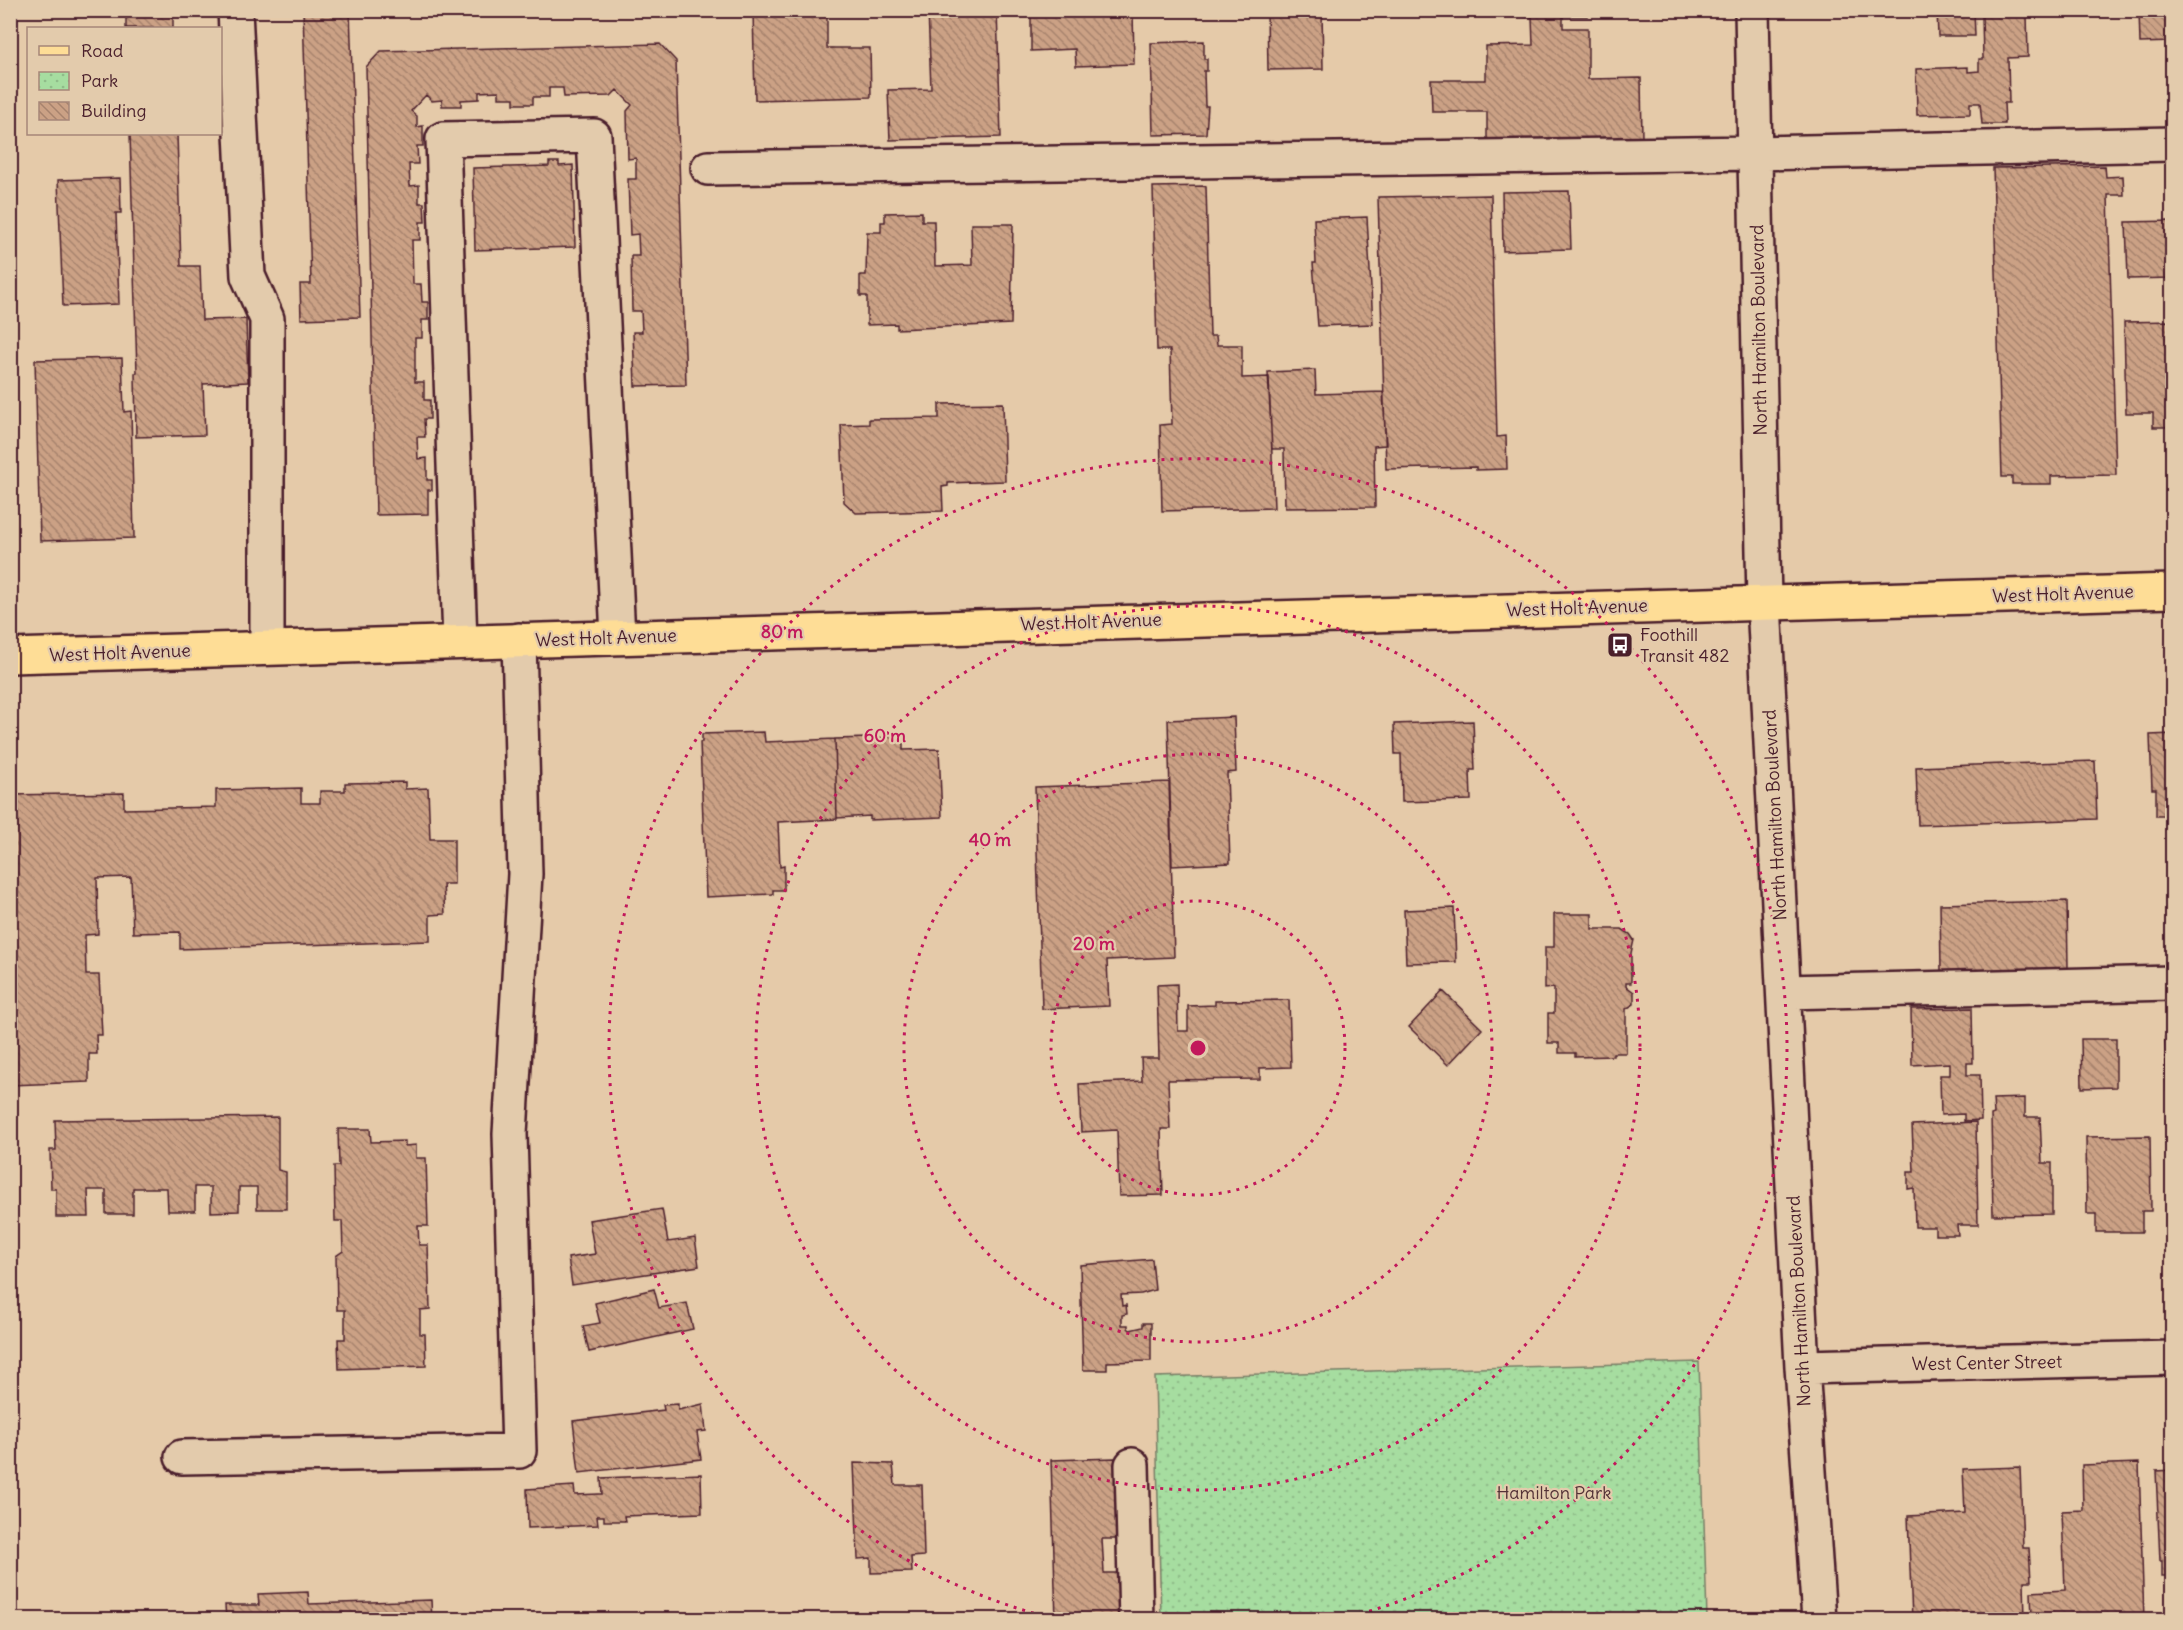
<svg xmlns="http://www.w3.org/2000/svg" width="2183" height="1630" viewBox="0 0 2183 1630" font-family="Delius,sans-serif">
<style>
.park{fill:url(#park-dots);stroke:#787e66;stroke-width:1.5}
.building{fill:url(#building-back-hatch);stroke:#4a1f2b;stroke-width:1.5}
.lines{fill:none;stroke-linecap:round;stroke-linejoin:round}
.minor-casing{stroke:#4a1f2b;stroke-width:38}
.major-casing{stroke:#4a1f2b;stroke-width:38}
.minor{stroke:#e3cbac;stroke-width:33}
.major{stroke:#fedd96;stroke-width:33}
.ring{fill:none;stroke:#c2185b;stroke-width:3;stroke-dasharray:3 6}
.labels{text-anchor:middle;stroke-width:4.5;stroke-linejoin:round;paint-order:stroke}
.street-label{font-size:18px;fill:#4a1f2b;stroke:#e3cbac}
.poi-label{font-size:18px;fill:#4a1f2b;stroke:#e3cbac;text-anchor:start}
.park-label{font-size:18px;fill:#533237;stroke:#e3cbac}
.centre{fill:#c2185b;stroke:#e3cbac;stroke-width:3}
.ring-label{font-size:18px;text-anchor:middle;font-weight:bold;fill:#c2185b;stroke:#e3cbac;stroke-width:4.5;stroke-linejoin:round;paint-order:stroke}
</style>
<defs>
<pattern id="park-dots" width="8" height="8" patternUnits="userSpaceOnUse" patternTransform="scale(1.5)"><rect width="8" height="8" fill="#a6dda0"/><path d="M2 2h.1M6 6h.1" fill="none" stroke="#90bd8a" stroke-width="1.8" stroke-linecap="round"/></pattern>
<pattern id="building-back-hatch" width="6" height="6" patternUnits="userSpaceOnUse" patternTransform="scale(1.5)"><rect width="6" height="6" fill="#cba185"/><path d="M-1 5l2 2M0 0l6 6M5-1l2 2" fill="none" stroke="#a7836d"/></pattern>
</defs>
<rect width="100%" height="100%" fill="#e5caa9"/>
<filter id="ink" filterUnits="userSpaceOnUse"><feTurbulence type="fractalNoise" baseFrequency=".0167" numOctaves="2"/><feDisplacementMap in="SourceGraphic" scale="12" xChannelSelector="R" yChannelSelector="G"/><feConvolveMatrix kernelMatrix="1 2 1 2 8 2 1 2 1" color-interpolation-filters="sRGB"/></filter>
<g filter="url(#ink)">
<path class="park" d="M 1699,1362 L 1707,1619 L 1161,1619 L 1155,1377 Z"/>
<path class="building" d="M 126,10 L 173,10 L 173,28 L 126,28 Z
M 303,10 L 350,10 L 360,317 L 301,319 L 300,284 L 311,284 Z
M 753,10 L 827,10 L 827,48 L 870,48 L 871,97 L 755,100 Z
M 928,10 L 997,10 L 1001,137 L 890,140 L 888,90 L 931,89 Z
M 1031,10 L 1133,10 L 1134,64 L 1076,66 L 1075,49 L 1031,51 Z
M 1267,10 L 1322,10 L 1323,69 L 1268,70 Z
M 1525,10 L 1587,10 L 1587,16 L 1563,16 L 1563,28 L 1588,28 L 1588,79 L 1641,78 L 1642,139 L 1487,141 L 1487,112 L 1432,112 L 1431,80 L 1486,80 L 1486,46 L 1533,45 L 1532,17 L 1525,17 Z
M 1937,10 L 1974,10 L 1975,36 L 1938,36 Z
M 2139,10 L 2172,10 L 2172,42 L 2140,43 Z
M 2027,14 L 2028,57 L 2008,58 L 2009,103 L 2004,103 L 2005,124 L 1982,124 L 1980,103 L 1970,103 L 1970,114 L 1917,115 L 1916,69 L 1968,67 L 1968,72 L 1979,71 L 1979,59 L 1983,59 L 1982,16 Z
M 1204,41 L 1204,59 L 1207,59 L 1207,71 L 1204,71 L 1205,106 L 1208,106 L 1206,134 L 1153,135 L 1151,43 Z
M 660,44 L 676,61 L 686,385 L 635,386 L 633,332 L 642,332 L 641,311 L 632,311 L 631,256 L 639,256 L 638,234 L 630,235 L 628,179 L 636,179 L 636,158 L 628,159 L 627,111 L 632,105 L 617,90 L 611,96 L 564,97 L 563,88 L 549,88 L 549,97 L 533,97 L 533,104 L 514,104 L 514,98 L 499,98 L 499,91 L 479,92 L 479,99 L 461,100 L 461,106 L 442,106 L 442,100 L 432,101 L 426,95 L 411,111 L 417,116 L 417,127 L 423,126 L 423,146 L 417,146 L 418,164 L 409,164 L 410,186 L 419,185 L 419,203 L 424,203 L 425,222 L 420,222 L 420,240 L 412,240 L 413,284 L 421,284 L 422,302 L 428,302 L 428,320 L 422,320 L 422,338 L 415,338 L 415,382 L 424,382 L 424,400 L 430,400 L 430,419 L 424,419 L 425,437 L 417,437 L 418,459 L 427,458 L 427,480 L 432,480 L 432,490 L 428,490 L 428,514 L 376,515 L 366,67 L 381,51 Z
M 130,134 L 177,134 L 181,266 L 200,266 L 202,320 L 246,319 L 248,382 L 203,384 L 205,435 L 136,437 L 135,373 L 137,373 Z
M 549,162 L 559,162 L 559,166 L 573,165 L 575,247 L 475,250 L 473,168 L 549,166 Z
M 2105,166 L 2106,177 L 2123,176 L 2124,195 L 2108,195 L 2116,475 L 2051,476 L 2051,484 L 2012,484 L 2012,477 L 2002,477 L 1993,168 Z
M 120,178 L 121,213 L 116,213 L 119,304 L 63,306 L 58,180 Z
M 1206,186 L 1210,336 L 1216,336 L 1217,345 L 1242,345 L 1242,378 L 1269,377 L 1274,508 L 1162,511 L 1160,425 L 1172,424 L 1170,350 L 1157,350 L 1153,187 Z
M 1569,191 L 1571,249 L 1503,251 L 1502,192 Z
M 1491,195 L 1497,437 L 1506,436 L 1507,469 L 1476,470 L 1476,467 L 1386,469 L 1378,197 Z
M 922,212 L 922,221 L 934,221 L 935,266 L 972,265 L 971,224 L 1013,224 L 1011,324 L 897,329 L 897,324 L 867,325 L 867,296 L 860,296 L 860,275 L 866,275 L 867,232 L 881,232 L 881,222 L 885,222 L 885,213 Z
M 1367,217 L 1373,324 L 1318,326 L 1313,263 L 1316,263 L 1314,219 Z
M 2172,221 L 2172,278 L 2128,279 L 2126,222 Z
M 2172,321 L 2172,427 L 2153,427 L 2153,413 L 2126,413 L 2124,322 Z
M 122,358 L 124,412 L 131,411 L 134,538 L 40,541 L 35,360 Z
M 1315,370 L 1316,394 L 1383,392 L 1386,445 L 1374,446 L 1375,507 L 1285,508 L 1284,449 L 1272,449 L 1268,372 Z
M 1003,403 L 1005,481 L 948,483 L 948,486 L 942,487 L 943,511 L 856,513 L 844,502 L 841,425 L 869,424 L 869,419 L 939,418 L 939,404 Z
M 1234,717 L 1236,772 L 1227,773 L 1230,863 L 1172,866 L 1168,720 Z
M 1473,721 L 1475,770 L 1470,770 L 1471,800 L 1402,802 L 1401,754 L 1395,754 L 1394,724 Z
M 764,732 L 765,742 L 835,739 L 837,819 L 778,822 L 780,867 L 784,866 L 784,890 L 773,890 L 773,894 L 706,897 L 700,742 L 702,742 L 702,734 Z
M 2172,734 L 2172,826 L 2169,827 L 2168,816 L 2156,816 L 2156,789 L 2152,789 L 2150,735 Z
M 903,737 L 903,750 L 939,749 L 942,817 L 870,820 L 870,816 L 837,818 L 835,739 Z
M 2095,761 L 2097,819 L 1918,825 L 1916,767 Z
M 405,782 L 405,789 L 428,788 L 430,839 L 454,839 L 454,884 L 443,884 L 445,914 L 430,915 L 430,941 L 180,949 L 180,932 L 133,933 L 131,877 L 97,878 L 98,934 L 85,935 L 86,975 L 99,975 L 102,1035 L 96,1035 L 97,1054 L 89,1054 L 89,1082 L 10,1085 L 10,795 L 124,793 L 124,809 L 216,807 L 216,790 L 301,788 L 301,803 L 320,803 L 320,791 L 345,791 L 345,783 Z
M 1169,782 L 1174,957 L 1107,960 L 1109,1006 L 1042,1009 L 1035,787 Z
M 2067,901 L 2068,968 L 1941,971 L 1940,904 Z
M 1454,908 L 1456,962 L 1406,963 L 1404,910 Z
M 1554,914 L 1592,914 L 1592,929 L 1622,929 L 1630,934 L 1634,940 L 1631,953 L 1631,983 L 1626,983 L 1626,986 L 1634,992 L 1634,1004 L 1626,1009 L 1626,1053 L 1613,1053 L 1613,1056 L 1575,1057 L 1575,1053 L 1559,1053 L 1559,1043 L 1548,1043 L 1548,1013 L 1554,1013 L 1554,988 L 1545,989 L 1545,947 L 1554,947 Z
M 1177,984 L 1178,1031 L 1188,1031 L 1188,1006 L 1215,1005 L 1215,1001 L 1289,1000 L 1291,1067 L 1260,1068 L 1260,1079 L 1168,1080 L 1170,1129 L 1161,1129 L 1163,1195 L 1119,1196 L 1117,1130 L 1081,1132 L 1079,1084 L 1142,1081 L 1141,1058 L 1159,1058 L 1157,985 Z
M 1443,991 L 1482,1029 L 1448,1065 L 1409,1027 Z
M 1972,1008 L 1973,1063 L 1967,1063 L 1967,1075 L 1980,1075 L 1981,1120 L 1964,1121 L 1964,1114 L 1941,1115 L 1940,1075 L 1950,1075 L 1950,1063 L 1912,1065 L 1911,1009 Z
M 2165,1037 L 2172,1037 L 2172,1100 L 2167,1091 Z
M 2081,1039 L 2116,1039 L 2116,1087 L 2082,1088 Z
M 2025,1098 L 2025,1117 L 2040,1117 L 2042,1163 L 2052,1163 L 2052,1214 L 1993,1215 L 1991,1115 L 1994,1114 L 1993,1099 Z
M 278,1117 L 278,1170 L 286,1172 L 286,1209 L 257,1209 L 257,1187 L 239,1187 L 239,1211 L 211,1212 L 211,1187 L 195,1187 L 195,1211 L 168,1211 L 167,1188 L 133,1188 L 133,1214 L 106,1214 L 106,1190 L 88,1190 L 89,1217 L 56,1217 L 56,1189 L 51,1189 L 50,1150 L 56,1150 L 55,1120 Z
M 1976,1122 L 1978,1225 L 1957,1225 L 1958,1235 L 1935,1235 L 1935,1227 L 1915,1227 L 1914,1188 L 1908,1189 L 1908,1172 L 1914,1172 L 1912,1125 Z
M 338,1129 L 370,1129 L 371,1142 L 405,1141 L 405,1146 L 416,1145 L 416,1158 L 426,1158 L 428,1226 L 418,1226 L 419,1245 L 428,1245 L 430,1309 L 420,1310 L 420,1334 L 425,1334 L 426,1366 L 339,1369 L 338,1339 L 345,1339 L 345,1310 L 337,1310 L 336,1256 L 343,1251 L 342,1221 L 335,1221 L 334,1166 L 339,1166 Z
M 2150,1136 L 2151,1211 L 2142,1211 L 2142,1232 L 2096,1232 L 2096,1214 L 2087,1214 L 2086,1137 Z
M 662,1209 L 668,1242 L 695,1238 L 699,1266 L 572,1285 L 568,1258 L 595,1254 L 589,1220 Z
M 1152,1259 L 1155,1290 L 1141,1294 L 1121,1295 L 1122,1306 L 1126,1305 L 1127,1314 L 1122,1315 L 1122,1325 L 1128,1325 L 1128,1328 L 1130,1330 L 1143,1327 L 1143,1323 L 1151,1323 L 1151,1361 L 1107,1362 L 1107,1370 L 1083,1370 L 1080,1265 Z
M 654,1289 L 659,1308 L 687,1303 L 693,1329 L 589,1352 L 583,1326 L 600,1323 L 595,1303 Z
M 678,1404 L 678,1410 L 703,1404 L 706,1431 L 697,1432 L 701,1459 L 579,1473 L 573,1421 L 664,1410 L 663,1405 Z
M 1115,1458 L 1117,1539 L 1102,1539 L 1104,1573 L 1119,1573 L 1120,1620 L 1056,1620 L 1051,1460 Z
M 854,1463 L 893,1464 L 895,1485 L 922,1485 L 924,1556 L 911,1557 L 912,1572 L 871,1573 L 871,1558 L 858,1559 Z
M 2139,1463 L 2144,1620 L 2032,1620 L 2031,1592 L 2065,1590 L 2062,1511 L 2083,1510 L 2082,1465 Z
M 2020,1467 L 2023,1548 L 2029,1548 L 2031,1581 L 2024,1581 L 2025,1620 L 1912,1620 L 1908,1516 L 1965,1513 L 1963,1469 Z
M 2172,1470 L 2172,1576 L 2162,1576 L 2162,1561 L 2160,1561 L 2156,1471 Z
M 701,1474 L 702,1513 L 624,1516 L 625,1521 L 604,1521 L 604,1516 L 597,1516 L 598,1525 L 528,1528 L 527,1489 L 574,1486 L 575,1495 L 599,1494 L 602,1494 L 601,1478 Z
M 308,1592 L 309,1604 L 431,1600 L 432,1620 L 226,1620 L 225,1605 L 259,1605 L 258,1594 Z"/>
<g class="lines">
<defs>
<path id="minor" d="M 235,10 L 248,276 L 267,319 L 267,648
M 1752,10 L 1764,602 L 1802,1367 L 1819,1620
M 708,168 L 1755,153 L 2172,144
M 460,642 L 443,139 L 594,136 L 618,637
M 1784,992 L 2172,983
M 1802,1367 L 2172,1358
M 182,1457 L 519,1451 L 510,1134 L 525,874 L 519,640
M 1132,1465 L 1136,1620"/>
<path id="major" d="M 10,656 L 2172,591"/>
</defs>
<use href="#minor" class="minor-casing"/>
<use href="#major" class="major-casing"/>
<use href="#minor" class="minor"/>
<use href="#major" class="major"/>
</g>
</g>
<g class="ring">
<circle cx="1198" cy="1048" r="147"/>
<circle cx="1198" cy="1048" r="294"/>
<circle cx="1198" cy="1048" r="442"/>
<path d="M1051 1618A589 589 0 1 1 1345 1618"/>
</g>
<defs>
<symbol id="bus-square" viewBox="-11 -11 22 22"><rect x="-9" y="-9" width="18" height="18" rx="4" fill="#4a1f2b" stroke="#e3cbac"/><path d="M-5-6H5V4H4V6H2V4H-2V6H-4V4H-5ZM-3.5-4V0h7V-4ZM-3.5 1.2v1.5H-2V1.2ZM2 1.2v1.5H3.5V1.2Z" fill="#fff"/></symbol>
</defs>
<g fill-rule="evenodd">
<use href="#bus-square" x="1605" y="630" width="30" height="30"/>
</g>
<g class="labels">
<g class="street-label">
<text transform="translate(1759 330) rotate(-91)" y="6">North Hamilton Boulevard</text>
<text transform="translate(2063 594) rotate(-2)" y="6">West Holt Avenue</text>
<text transform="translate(1577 608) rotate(-2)" y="6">West Holt Avenue</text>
<text transform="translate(1091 622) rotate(-2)" y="6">West Holt Avenue</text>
<text transform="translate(606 638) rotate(-2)" y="6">West Holt Avenue</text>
<text transform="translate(120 653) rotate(-2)" y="6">West Holt Avenue</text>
<text transform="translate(1775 815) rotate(-93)" y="6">North Hamilton Boulevard</text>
<text transform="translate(1799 1301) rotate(-93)" y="6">North Hamilton Boulevard</text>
<text transform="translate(1987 1363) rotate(-1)" y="6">West Center Street</text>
</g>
<g class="poi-label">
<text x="1640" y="641">Foothill<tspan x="1640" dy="21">Transit 482</tspan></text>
</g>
<g class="park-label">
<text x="1554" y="1499">Hamilton Park</text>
</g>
</g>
<circle cx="1198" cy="1048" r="9" class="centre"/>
<g class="ring-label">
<text x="782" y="638">80 m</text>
<text x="885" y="742">60 m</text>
<text x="990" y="846">40 m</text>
<text x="1094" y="950">20 m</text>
</g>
<rect width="2183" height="1630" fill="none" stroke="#e3cbac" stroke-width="36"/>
<rect x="18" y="18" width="2147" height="1594" fill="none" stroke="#4a1f2b" stroke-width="2" filter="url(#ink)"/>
<rect x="27" y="27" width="195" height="108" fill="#e3cbac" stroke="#a68678" stroke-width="1.5"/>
<rect x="39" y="46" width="30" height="9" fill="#fedd96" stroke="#a68678" stroke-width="1.5"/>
<text x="81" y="57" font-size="18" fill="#4a1f2b">Road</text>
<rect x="39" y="72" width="30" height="18" fill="url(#park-dots)" stroke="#a68678" stroke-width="1.5"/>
<text x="81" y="87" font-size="18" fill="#4a1f2b">Park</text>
<rect x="39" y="102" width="30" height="18" fill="url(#building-back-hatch)" stroke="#a68678" stroke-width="1.5"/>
<text x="81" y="117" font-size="18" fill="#4a1f2b">Building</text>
</svg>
